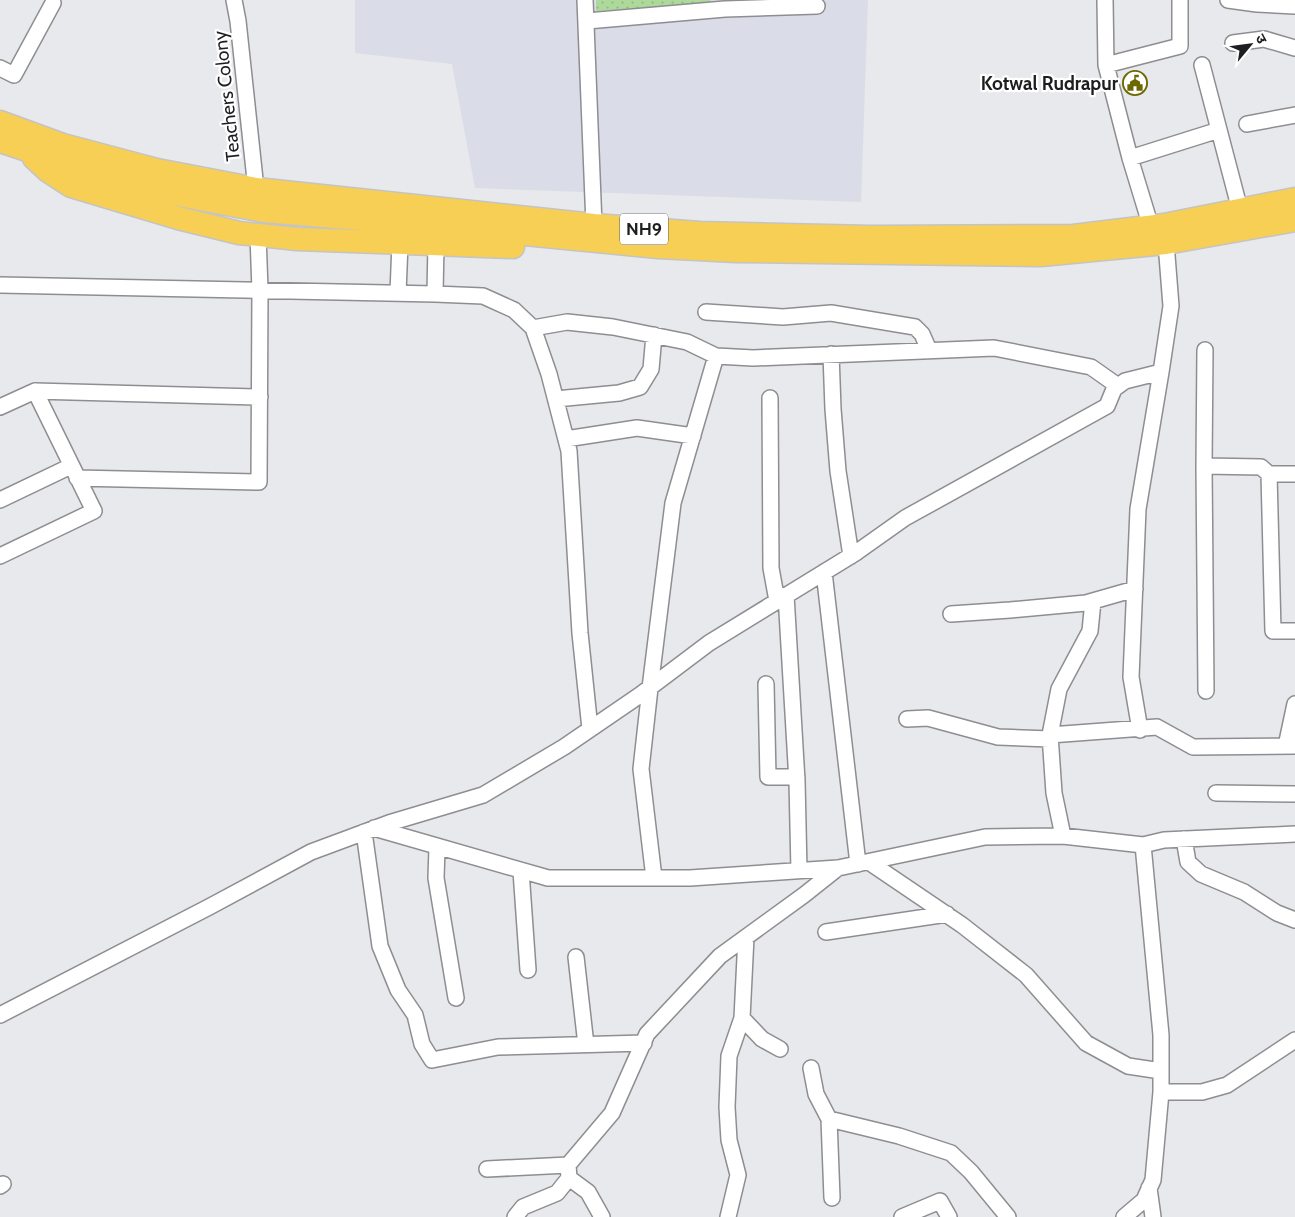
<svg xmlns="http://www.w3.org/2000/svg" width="1295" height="1217" viewBox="0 0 1295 1217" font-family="Cabin,'Noto Sans Devanagari',sans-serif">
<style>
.built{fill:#dadce7}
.grass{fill:url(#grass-dots)}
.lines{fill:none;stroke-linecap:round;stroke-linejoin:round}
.minor-casing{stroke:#8e8e92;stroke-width:18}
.highway-casing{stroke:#c4c4c5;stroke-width:25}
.minor{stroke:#fff;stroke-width:15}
.highway{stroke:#f7cf54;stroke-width:22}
.labels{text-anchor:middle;stroke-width:4.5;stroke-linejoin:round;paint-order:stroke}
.shield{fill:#fff;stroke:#626263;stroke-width:1}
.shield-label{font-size:18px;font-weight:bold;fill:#1e1e20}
.poi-label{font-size:19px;font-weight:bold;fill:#1e1e20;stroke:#fff;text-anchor:end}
.street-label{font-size:19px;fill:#1e1e20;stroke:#fff}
</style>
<defs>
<pattern id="grass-dots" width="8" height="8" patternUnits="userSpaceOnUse" patternTransform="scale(1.25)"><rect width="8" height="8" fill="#add99a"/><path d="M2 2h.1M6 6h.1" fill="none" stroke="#94ba84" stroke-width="1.8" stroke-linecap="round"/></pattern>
</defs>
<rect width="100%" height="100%" fill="#e8e9ed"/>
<path class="built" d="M 355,0 L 868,0 L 861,202 L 475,188 L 452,64 L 355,53 Z"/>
<path class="grass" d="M 596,0 L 711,0 L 709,3 L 596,11 Z"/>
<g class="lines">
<defs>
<path id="minor" d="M 234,0 L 238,21 L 256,189
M 585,0 L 594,225
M 1105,0 L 1106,65 L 1130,158 L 1151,227
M 1228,0 L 1257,4 L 1295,6
M 587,21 L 725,9 L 817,6
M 1233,43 L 1264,39 L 1295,48
M 1106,65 L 1180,46 L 1180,0
M 1202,65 L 1240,210
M 0,68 L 14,75 L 53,3
M 1247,124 L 1295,115
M 1130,158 L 1219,130
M 0,285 L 435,294 L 483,296 L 514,310 L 533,328 L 549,374 L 569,451 L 580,633 L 590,729
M 398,293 L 400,243
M 435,294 L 436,244
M 706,312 L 783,317 L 831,313 L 915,327 L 922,334 L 929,350
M 533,328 L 567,322 L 613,327 L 687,342 L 716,356 L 753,358 L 994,348 L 1091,367 L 1118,386
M 1205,350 L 1204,466 L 1206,691
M 831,354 L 833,409 L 838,471 L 851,556
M 770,398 L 771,568 L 777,601
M 556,399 L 619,393 L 640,387 L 651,369 L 654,335
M 0,407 L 35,391 L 260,397
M 566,439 L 637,428 L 693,436
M 1204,466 L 1261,467 L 1269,474 L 1295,474
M 1269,474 L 1273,631 L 1295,631
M 77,478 L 259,482 L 260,290 L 258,235
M 0,500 L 71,466
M 0,556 L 94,511 L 35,391
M 824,572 L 858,864
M 786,595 L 797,781 L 799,871
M 951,614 L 1010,610 L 1086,603 L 1135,589
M 766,684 L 768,777 L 797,777
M 907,719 L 928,718 L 998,737 L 1050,739
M 1140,730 L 1131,677 L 1138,509 L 1161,372
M 1050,735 L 1157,727 L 1193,747 L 1295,746
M 1286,746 L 1295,704
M 1216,793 L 1295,794
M 374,828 L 548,878 L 690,878 L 838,868 L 985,837 L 1063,836 L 1143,845 L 1164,840 L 1295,834
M 364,832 L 380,946 L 398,990 L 415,1015 L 422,1044 L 432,1060 L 498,1047 L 644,1043
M 1063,836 L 1054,793 L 1050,735 L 1059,689 L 1090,631 L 1093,601
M 1184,839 L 1188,862 L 1201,874 L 1244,892 L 1277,913 L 1295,920
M 437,847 L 436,878 L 456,998
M 869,862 L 962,925 L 1026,975 L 1086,1043 L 1128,1066 L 1161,1071
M 521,871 L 528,970
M 654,878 L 641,769 L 650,688 L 673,503 L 716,356
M 826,932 L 947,914
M 746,937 L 742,1018 L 762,1039 L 780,1049
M 576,957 L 586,1045
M 0,1015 L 209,907 L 311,852 L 389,823 L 483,795 L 564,747 L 640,695 L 709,643 L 857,552 L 905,518 L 1107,406 L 1114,389 L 1125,381 L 1161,372 L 1171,306 L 1166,243
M 811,1068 L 816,1094 L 829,1119 L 832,1198
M 1161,1092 L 1202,1092 L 1227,1085 L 1295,1040
M 829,1119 L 899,1136 L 951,1153 L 971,1172 L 1008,1217
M 487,1169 L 568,1165
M 569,1178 L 588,1192 L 602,1217
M 0,1186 L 3,1184
M 1149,1188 L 1153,1217
M 515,1217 L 523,1207 L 557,1193 L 569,1178 L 568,1165 L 612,1113 L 647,1034 L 720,956 L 804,895 L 838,868
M 728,1217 L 738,1175 L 729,1140 L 727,1107 L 729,1056 L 742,1018
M 902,1217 L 940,1201 L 949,1217
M 1124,1217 L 1144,1200 L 1153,1180 L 1161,1092 L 1161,1035 L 1143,845"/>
<path id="highway" d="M 0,122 L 63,145 L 157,170 L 256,189 L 594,225 L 700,233 L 871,237 L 1073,236 L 1164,225 L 1295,199
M 0,141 L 111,178 L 179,195 L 264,211 L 442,226 L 658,247 L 736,251 L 1041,255 L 1166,243 L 1295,220
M 34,158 L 48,171 L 71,186 L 178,218 L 239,233 L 297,239 L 513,247"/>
</defs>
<use href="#minor" class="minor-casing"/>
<use href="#highway" class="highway-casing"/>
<use href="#minor" class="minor"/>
<use href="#highway" class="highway"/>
</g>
<defs>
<symbol id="civic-ring" viewBox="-11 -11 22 22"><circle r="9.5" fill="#fff" stroke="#6d6800" stroke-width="1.5"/><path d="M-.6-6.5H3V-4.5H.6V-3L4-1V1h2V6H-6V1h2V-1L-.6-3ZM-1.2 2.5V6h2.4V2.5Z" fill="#6d6800"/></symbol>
</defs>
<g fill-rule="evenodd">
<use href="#civic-ring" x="1121" y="69" width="28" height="28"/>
</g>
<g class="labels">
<rect class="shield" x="620" y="213.5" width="48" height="31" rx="4"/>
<g class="shield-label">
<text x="644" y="235">NH9</text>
</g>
<g class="poi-label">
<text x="1118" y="90">Kotwal Rudrapur</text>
</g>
<g class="street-label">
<text transform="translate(226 96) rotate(-96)" y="7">Teachers Colony</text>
</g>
</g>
<g transform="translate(1250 45) rotate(61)" stroke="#ffffff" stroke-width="4" paint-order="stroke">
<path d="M0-4L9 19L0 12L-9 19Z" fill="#1e1e20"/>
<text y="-8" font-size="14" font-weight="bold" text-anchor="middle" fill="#1e1e20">उ</text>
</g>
</svg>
